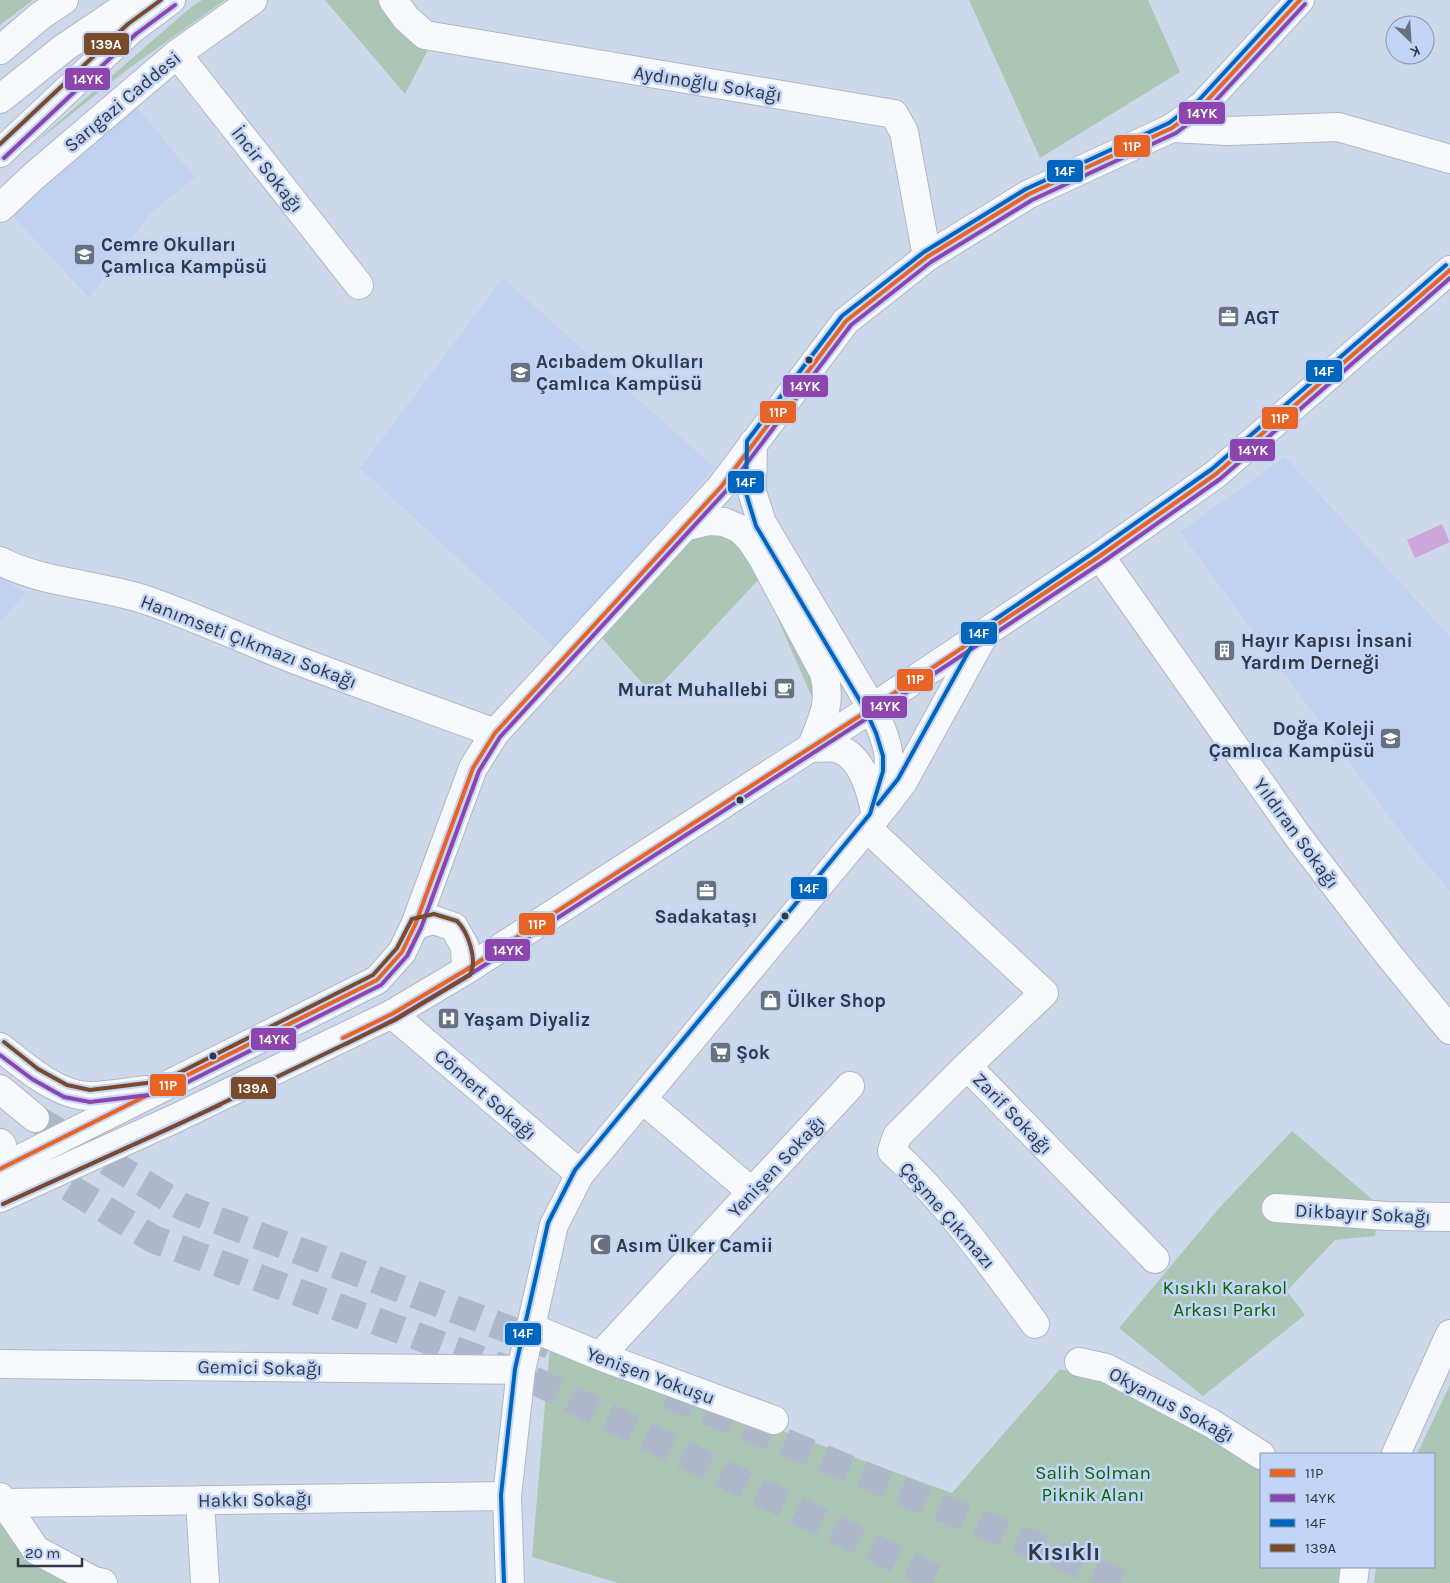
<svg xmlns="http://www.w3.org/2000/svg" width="1450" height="1583" viewBox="0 0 1450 1583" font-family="Karla,sans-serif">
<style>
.built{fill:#c0d2f0}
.green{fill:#abc6b5}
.water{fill:#cda6dc}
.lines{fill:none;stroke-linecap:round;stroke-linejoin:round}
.major-tunnel{stroke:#afb8ca;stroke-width:28;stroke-dasharray:28 14;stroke-linecap:butt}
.minor-casing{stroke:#afb7c6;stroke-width:30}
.major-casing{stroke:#afb7c6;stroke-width:30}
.highway-casing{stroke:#afb7c6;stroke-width:30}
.minor{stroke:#f8f9fc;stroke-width:28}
.major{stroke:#f8f9fc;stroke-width:28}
.highway{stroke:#f8f9fc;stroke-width:28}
.bus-1-casing{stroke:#c2d5f7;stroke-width:8}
.bus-2-casing{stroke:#c2d5f7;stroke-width:8}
.bus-3-casing{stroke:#c2d5f7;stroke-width:8}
.bus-4-casing{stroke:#c2d5f7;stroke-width:8}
.bus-1{stroke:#e86324;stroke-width:4}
.bus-2{stroke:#8e44ad;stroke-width:4}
.bus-3{stroke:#0065bd;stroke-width:4}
.bus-4{stroke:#7a4b2a;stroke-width:4}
.bus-dot{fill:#313946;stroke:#c2d5f7;stroke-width:2}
.labels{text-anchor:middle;stroke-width:5;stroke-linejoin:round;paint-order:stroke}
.street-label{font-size:19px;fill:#313946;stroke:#c2d5f7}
.poi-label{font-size:19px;font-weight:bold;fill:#313946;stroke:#c2d5f7;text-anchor:start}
.park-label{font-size:19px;fill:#0f6600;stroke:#c2d5f7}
.district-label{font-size:24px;font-weight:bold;fill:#313946;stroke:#c2d5f7}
.line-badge{stroke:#c2d5f7;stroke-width:2}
.badge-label{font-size:14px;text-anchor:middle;font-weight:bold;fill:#fff}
</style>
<rect width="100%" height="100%" fill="#ced8eb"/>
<path class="built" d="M 136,106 L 195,177 L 151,213 L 89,298 L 9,212 Z
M 503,278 L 714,467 L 559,652 L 360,468 Z
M 1285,457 L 1450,637 L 1450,891 L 1408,842 L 1180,532 Z
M 0,577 L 26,593 L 0,623 Z"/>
<path class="green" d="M 0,0 L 33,0 L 0,25 Z
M 202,0 L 225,0 L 128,69 L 25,151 L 189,9 Z
M 325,0 L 391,0 L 429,48 L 405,94 Z
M 969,0 L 1148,0 L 1180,72 L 1040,158 Z
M 708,518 L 749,532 L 847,683 L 817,709 L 760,578 L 652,694 L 602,638 Z
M 1292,1131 L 1380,1206 L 1375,1236 L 1335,1240 L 1287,1291 L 1305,1315 L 1203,1396 L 1119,1328 L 1221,1206 Z
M 550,1346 L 952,1493 L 1060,1369 L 1117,1384 L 1261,1467 L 1261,1567 L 1343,1567 L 1340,1583 L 618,1583 L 532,1557 Z
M 1450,1385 L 1450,1583 L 1374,1583 L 1376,1567 L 1434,1567 L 1434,1454 L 1417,1454 Z
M 0,1513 L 78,1583 L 0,1583 Z"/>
<path class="water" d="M 1442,524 L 1450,542 L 1415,558 L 1407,540 Z"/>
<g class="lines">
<path class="major-tunnel" d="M 35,1118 L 185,1208 L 550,1345
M 33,1165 L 153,1239 L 525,1376 L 945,1583
M 668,1394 L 1124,1583"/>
<defs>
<path id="minor" d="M 393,0 L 406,18 L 425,35 L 894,114 L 904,132 L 927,257
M 177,54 L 359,285
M 1172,128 L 1228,131 L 1338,127 L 1450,159
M 1100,556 L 1299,838 L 1388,954 L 1450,1030
M 0,561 C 45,584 98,584 146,600 C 195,617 243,639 291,658 C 359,684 427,708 495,733
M 872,708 C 891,748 894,761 880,804
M 811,748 C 818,748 827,747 834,748 C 862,752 872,794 876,817
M 867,828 L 1044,993 L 967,1066 L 1155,1259
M 392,1014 L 580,1174
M 967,1066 L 897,1136 L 892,1151 C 947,1202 991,1264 1035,1324
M 642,1099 L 752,1192
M 1276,1208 L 1386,1216 L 1450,1217
M 530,1327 L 600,1356 L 774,1420
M 600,1356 L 850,1086
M 1079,1362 L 1106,1368 L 1211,1423 L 1261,1455
M 0,1364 L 521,1370
M 1396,1454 L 1450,1334
M 0,1497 L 36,1550 L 94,1581 L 103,1583
M 200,1500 L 205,1583
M 4,1503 L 507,1496
M 510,1583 L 507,1496 L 521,1370 L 554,1225 L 580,1174 L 887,803 L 903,782 L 985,633
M 1353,1583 L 1355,1567"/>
<path id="major" d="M 0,208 L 34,176 L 177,54 L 253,0
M 753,443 L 752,492 L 762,523 L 872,708
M 684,527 L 709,521 L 724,522 L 740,529 L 750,539 L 762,557 L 824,673 C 832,704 822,720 811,748
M 415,925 L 434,920 L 454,927 L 465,947 L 466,970
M 0,1047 C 24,1066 59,1097 91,1096 C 109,1096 128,1092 146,1090
M 0,1089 L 35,1118
M 0,1143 L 2,1145
M 0,1169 L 377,980 L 402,952 L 415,925 L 473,768 L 495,733 L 721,487 L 846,321 L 927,257 L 1029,194 L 1172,128 L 1203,105 L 1300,0
M 0,1198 L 174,1119 L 392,1014 L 466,970 L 872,708 L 1100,556 L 1216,474 L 1450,270"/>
<path id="highway" d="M 0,50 L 40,16 L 64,0
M 0,99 L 65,47 L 135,0
M 0,153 L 132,29 L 171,0"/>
</defs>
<use href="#minor" class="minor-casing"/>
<use href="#major" class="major-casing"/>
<use href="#highway" class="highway-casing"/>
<use href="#minor" class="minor"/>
<use href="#major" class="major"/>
<use href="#highway" class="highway"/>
<defs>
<path id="bus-1" d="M 343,1038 L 392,1014 L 466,970 L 872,708 L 1100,556 L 1216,474 L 1450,270
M 0,1169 L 377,980 L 402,952 L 415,925 L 473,768 L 495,733 L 721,487 L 846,321 L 927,257 L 1029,194 L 1172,128 L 1203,105 L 1300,0"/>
<path id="bus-2" d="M 4,158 L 136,34 L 175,5
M 346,1044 L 395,1019 L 469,975 L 875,713 L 1104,561 L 1220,479 L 1450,278
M 0,1055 L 32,1079 L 64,1097 L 90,1102 L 166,1093 L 381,985 L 407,956 L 421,928 L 479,771 L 500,737 L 726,491 L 851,325 L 931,262 L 1032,200 L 1176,133 L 1208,109 L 1305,4
M 3,1204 L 220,1105"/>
<path id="bus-3" d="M 878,804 L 898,779 L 981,629 L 1096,551 L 1212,469 L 1446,265
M 504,1583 L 501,1495 L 515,1369 L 548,1223 L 575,1170 L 870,814 L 883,771 L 883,756 L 876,733 L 866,711 L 756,526 L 746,493 L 747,441 L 842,316 L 924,252 L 1026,189 L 1169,123 L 1199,100 L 1291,0"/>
<path id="bus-4" d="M 0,144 L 128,24 L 161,0
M 3,1204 L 177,1125 L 395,1020 L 470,975 C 478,960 468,932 457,921 L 434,914 L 412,919 L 397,948 L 373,975 L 163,1081 L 90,1090 L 67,1085 L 38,1069 L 4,1042"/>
</defs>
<use href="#bus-1" class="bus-1-casing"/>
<use href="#bus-2" class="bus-2-casing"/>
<use href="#bus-3" class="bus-3-casing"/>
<use href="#bus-4" class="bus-4-casing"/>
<use href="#bus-1" class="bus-1"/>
<use href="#bus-2" class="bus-2"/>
<use href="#bus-3" class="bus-3"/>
<use href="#bus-4" class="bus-4"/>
</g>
<defs>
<symbol id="school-square" viewBox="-11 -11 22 22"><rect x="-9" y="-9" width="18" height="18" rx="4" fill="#687180" stroke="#c2d5f7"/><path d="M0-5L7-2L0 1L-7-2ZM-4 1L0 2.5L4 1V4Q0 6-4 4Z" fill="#fff"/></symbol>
<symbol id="office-square" viewBox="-11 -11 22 22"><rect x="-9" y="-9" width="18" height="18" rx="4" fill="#687180" stroke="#c2d5f7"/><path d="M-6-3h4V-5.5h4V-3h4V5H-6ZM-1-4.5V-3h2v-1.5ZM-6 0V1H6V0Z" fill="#fff"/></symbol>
<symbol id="building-square" viewBox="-11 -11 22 22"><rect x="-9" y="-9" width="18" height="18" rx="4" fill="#687180" stroke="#c2d5f7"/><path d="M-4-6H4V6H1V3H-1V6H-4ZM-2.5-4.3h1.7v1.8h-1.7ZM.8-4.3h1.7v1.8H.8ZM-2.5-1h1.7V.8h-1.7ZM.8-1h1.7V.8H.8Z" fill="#fff"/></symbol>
<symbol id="cafe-square" viewBox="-11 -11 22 22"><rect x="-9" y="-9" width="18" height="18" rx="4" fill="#687180" stroke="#c2d5f7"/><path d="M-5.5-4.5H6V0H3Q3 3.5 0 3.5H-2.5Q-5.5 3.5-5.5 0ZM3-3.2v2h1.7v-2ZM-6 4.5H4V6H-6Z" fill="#fff"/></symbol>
<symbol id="shop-square" viewBox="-11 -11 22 22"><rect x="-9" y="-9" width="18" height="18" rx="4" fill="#687180" stroke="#c2d5f7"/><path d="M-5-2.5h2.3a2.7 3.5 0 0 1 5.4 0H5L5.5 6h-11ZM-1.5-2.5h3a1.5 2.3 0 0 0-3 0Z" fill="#fff"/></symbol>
<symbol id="hospital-square" viewBox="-11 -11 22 22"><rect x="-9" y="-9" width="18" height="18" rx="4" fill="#687180" stroke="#c2d5f7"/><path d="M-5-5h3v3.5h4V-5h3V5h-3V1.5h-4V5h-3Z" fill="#fff"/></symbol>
<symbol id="supermarket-square" viewBox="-11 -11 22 22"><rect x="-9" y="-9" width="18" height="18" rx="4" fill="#687180" stroke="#c2d5f7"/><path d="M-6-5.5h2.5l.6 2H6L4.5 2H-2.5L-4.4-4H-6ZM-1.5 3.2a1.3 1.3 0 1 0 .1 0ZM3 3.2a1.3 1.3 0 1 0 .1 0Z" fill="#fff"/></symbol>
<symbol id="mosque-square" viewBox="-11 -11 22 22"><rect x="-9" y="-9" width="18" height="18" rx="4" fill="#687180" stroke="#c2d5f7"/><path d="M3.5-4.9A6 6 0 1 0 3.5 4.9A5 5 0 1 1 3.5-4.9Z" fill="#fff"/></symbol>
</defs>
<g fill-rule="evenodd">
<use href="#school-square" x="72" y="242" width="25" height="25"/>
<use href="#office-square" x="1216" y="304" width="25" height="25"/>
<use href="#school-square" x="508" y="360" width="25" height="25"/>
<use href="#building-square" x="1212" y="638" width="25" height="25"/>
<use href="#cafe-square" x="772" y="676" width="25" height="25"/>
<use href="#school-square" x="1378" y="726" width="25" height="25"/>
<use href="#office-square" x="694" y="878" width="25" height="25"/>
<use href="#shop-square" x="758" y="988" width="25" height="25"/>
<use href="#hospital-square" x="436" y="1006" width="25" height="25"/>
<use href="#supermarket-square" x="708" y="1040" width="25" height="25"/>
<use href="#mosque-square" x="588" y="1232" width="25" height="25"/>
</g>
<g class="bus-dot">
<circle cx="809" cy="360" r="4.5"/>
<circle cx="740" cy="800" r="4.5"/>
<circle cx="785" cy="916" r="4.5"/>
<circle cx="213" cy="1056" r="4.5"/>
</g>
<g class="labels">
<g class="street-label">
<text transform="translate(708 83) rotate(9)" y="7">Aydınoğlu Sokağı</text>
<text transform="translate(122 101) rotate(-40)" y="7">Sarıgazi Caddesi</text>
<text transform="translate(268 169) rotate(52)" y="7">İncir Sokağı</text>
<text transform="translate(249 641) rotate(21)" y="7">Hanımseti Çıkmazı Sokağı</text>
<text transform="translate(1297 833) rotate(54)" y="7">Yıldıran Sokağı</text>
<text transform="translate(486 1094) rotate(41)" y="7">Cömert Sokağı</text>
<text transform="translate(1013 1113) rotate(46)" y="7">Zarif Sokağı</text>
<text transform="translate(776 1166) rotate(-47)" y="7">Yenişen Sokağı</text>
<text transform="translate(1363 1213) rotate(3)" y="7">Dikbayır Sokağı</text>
<text transform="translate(948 1215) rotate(49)" y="7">Çeşme Çıkmazı</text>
<text transform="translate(260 1367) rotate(1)" y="7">Gemici Sokağı</text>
<text transform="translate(651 1375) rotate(20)" y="7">Yenişen Yokuşu</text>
<text transform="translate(1172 1404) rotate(28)" y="7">Okyanus Sokağı</text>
<text transform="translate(255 1499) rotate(-1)" y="7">Hakkı Sokağı</text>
</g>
<g class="poi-label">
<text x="101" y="251">Cemre Okulları<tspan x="101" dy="22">Çamlıca Kampüsü</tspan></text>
<text x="1244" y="324">AGT</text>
<text x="536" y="368">Acıbadem Okulları<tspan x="536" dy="22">Çamlıca Kampüsü</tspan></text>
<text x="1241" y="647">Hayır Kapısı İnsani<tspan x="1241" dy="22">Yardım Derneği</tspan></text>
<text x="768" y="696" text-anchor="end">Murat Muhallebi</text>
<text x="1375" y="735" text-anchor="end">Doğa Koleji<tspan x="1375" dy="22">Çamlıca Kampüsü</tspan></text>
<text x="706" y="923" text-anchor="middle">Sadakataşı</text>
<text x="787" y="1007">Ülker Shop</text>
<text x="464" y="1026">Yaşam Diyaliz</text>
<text x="736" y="1059">Şok</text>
<text x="616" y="1252">Asım Ülker Camii</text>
</g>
<g class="park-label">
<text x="1225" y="1294">Kısıklı Karakol<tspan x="1225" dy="22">Arkası Parkı</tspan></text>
<text x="1093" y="1479">Salih Solman<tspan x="1093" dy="22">Piknik Alanı</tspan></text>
</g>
<g class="district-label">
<text x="1064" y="1560">Kısıklı</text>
</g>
</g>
<g class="line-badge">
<rect x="83" y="32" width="47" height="24" rx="5" fill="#7a4b2a"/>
<rect x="64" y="67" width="47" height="24" rx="5" fill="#8e44ad"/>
<rect x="1178" y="101" width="48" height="24" rx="5" fill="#8e44ad"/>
<rect x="1113" y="134" width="38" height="24" rx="5" fill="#e86324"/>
<rect x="1046" y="159" width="38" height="24" rx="5" fill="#0065bd"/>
<rect x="1305" y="359" width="38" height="24" rx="5" fill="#0065bd"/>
<rect x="782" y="374" width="47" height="24" rx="5" fill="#8e44ad"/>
<rect x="759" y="400" width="38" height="24" rx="5" fill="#e86324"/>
<rect x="1261" y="406" width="38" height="24" rx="5" fill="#e86324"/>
<rect x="1229" y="438" width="47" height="24" rx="5" fill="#8e44ad"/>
<rect x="727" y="470" width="38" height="24" rx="5" fill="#0065bd"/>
<rect x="960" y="621" width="38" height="24" rx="5" fill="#0065bd"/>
<rect x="896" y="668" width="38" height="24" rx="5" fill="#e86324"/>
<rect x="861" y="695" width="47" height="24" rx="5" fill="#8e44ad"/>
<rect x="790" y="876" width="38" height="24" rx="5" fill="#0065bd"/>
<rect x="518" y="912" width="38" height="24" rx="5" fill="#e86324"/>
<rect x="484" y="938" width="47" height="24" rx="5" fill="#8e44ad"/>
<rect x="250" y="1027" width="47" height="24" rx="5" fill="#8e44ad"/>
<rect x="149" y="1073" width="38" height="24" rx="5" fill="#e86324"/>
<rect x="230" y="1076" width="47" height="24" rx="5" fill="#7a4b2a"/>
<rect x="504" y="1322" width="38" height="24" rx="5" fill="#0065bd"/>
</g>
<g class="badge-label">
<text x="106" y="49">139A</text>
<text x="88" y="84">14YK</text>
<text x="1202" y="118">14YK</text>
<text x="1132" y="151">11P</text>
<text x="1065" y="176">14F</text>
<text x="1324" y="376">14F</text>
<text x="805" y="391">14YK</text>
<text x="778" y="417">11P</text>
<text x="1280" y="423">11P</text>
<text x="1253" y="455">14YK</text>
<text x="746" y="487">14F</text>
<text x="979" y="638">14F</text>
<text x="915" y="684">11P</text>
<text x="885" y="711">14YK</text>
<text x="809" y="893">14F</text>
<text x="537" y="929">11P</text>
<text x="508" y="955">14YK</text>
<text x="274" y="1044">14YK</text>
<text x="168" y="1090">11P</text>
<text x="253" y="1093">139A</text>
<text x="523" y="1338">14F</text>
</g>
<rect x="1260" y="1453" width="175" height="115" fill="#c2d5f7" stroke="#8897b0"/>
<rect x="1270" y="1469" width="25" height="8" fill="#e86324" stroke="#8897b0"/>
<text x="1305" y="1478" font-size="15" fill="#313946">11P</text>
<rect x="1270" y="1494" width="25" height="8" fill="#8e44ad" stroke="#8897b0"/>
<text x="1305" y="1503" font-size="15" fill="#313946">14YK</text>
<rect x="1270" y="1519" width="25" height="8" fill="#0065bd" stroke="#8897b0"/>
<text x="1305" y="1528" font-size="15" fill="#313946">14F</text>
<rect x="1270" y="1544" width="25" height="8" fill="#7a4b2a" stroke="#8897b0"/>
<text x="1305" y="1553" font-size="15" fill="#313946">139A</text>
<g transform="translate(1410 40) rotate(155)"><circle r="24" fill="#c2d5f7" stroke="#8897b0"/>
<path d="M0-4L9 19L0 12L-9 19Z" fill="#687180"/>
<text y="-8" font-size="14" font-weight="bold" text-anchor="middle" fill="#313946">K</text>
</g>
<path d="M18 1558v8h64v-8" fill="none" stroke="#313946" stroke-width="2.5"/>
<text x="25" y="1558" font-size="15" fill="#313946" stroke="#c2d5f7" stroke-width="4" paint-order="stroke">20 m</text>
</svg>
